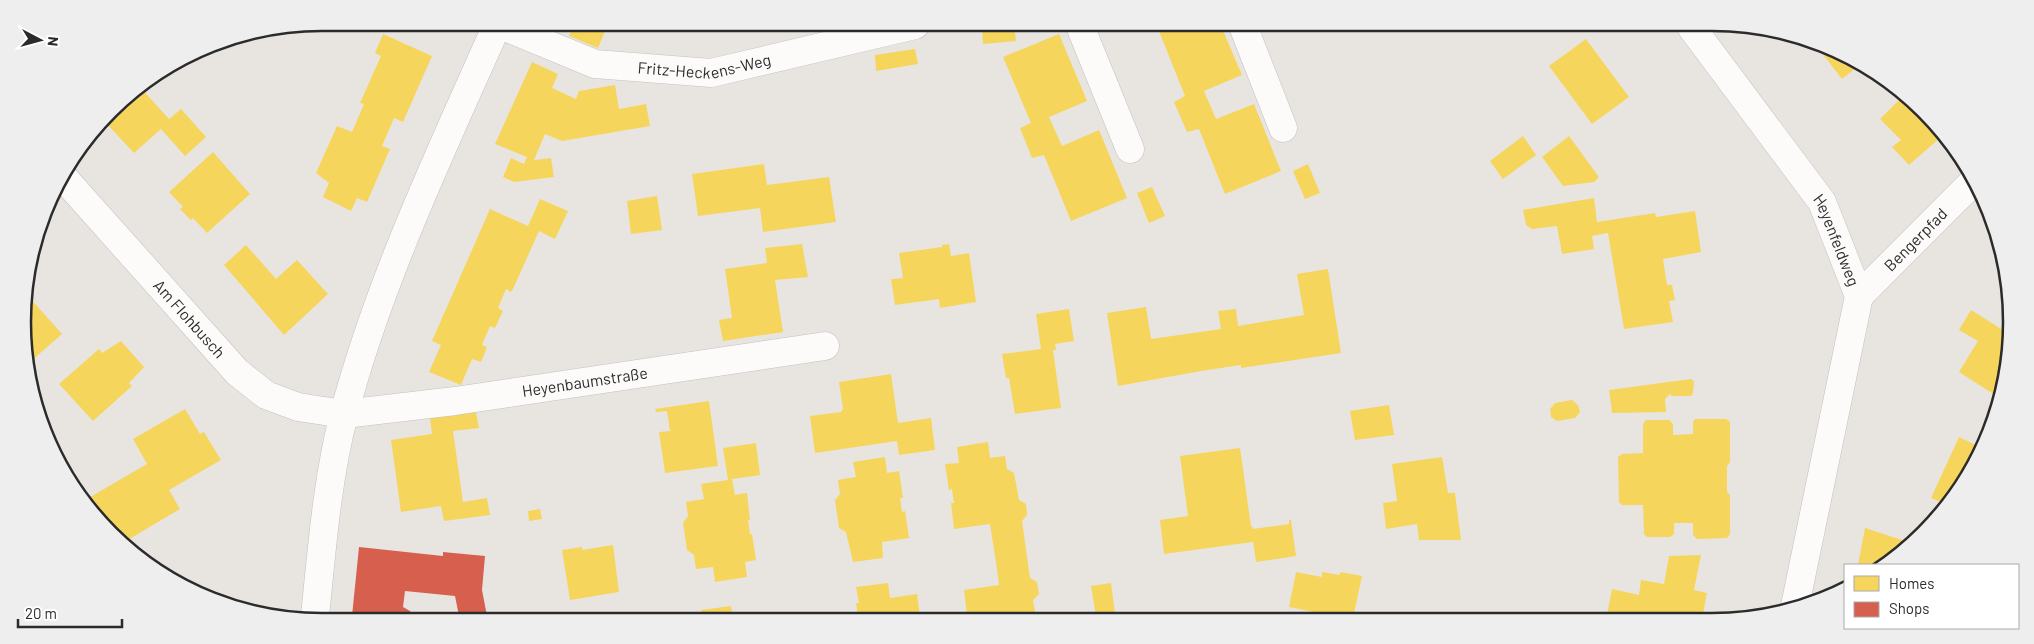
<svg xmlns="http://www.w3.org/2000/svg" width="2034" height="644" viewBox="0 0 2034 644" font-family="Barlow,sans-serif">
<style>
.homes{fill:#f6d55c}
.shops{fill:#d6604d}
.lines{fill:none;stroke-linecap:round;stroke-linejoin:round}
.minor-casing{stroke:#c2c1c1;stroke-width:29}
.minor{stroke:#fcfbfa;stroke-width:28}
.labels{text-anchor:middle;stroke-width:5;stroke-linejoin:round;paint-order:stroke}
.street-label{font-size:16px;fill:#2b2b2b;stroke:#fff}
.rim{fill:none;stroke:#2b2b2b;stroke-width:2.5}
</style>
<rect width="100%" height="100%" fill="#e8e5e1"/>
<path class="homes" d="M 574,24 L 608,24 L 598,48 L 569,36 Z
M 1000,25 L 1014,25 L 1016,41 L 983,44 L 982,28 Z
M 1171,26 L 1221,26 L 1242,75 L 1204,91 L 1216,119 L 1254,104 L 1281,171 L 1225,194 L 1199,129 L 1187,132 L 1174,102 L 1185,96 L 1159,31 Z
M 383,34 L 432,56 L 403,122 L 394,118 L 382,146 L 390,149 L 367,202 L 357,198 L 351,211 L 323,197 L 329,183 L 316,173 L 337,126 L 352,132 L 364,104 L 360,103 L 381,56 L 375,53 Z
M 1059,34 L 1087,101 L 1049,117 L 1062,146 L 1099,130 L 1127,198 L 1071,221 L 1044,155 L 1032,158 L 1020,128 L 1031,123 L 1003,57 Z
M 1586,39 L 1629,97 L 1592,124 L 1549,66 Z
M 1818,48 L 1860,65 L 1842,79 Z
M 915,49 L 918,64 L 876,71 L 875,55 Z
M 532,62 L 558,74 L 552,88 L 576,99 L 579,91 L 615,85 L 619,109 L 646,104 L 650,126 L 562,141 L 545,134 L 534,160 L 551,158 L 554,177 L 514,182 L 503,177 L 511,158 L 524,164 L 527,157 L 495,144 Z
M 140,87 L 169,119 L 181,109 L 206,137 L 185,156 L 161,129 L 134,153 L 105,122 L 119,104 Z
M 1902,97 L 1942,136 L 1909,165 L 1892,147 L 1901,140 L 1880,119 Z
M 1523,136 L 1536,155 L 1503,179 L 1490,161 Z
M 1569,136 L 1599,177 L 1594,182 L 1563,186 L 1542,157 Z
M 213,152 L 250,194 L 207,233 L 193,218 L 191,220 L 180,209 L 183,207 L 169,192 Z
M 764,164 L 767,185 L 829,177 L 836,222 L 763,232 L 760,208 L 698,216 L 692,174 Z
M 1308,164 L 1320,193 L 1305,199 L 1293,171 Z
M 1152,187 L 1165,216 L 1149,223 L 1137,193 Z
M 657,196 L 662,230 L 631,234 L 627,201 Z
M 1594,198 L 1597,222 L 1655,213 L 1656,217 L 1695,211 L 1701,252 L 1663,259 L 1667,285 L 1672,285 L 1675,300 L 1669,301 L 1673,322 L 1624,329 L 1608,233 L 1592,236 L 1594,249 L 1562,254 L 1557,226 L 1532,229 L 1526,225 L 1523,210 Z
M 540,199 L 568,211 L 555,239 L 539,231 L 513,289 L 511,292 L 506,289 L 498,308 L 503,311 L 495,328 L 490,326 L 482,345 L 487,347 L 481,362 L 472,359 L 461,385 L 429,372 L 441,345 L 432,341 L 490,209 L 528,226 Z
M 802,244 L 808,277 L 775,280 L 783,332 L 723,341 L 719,320 L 732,318 L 725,269 L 767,263 L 765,248 Z
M 949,244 L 951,256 L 969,253 L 976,302 L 940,308 L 939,299 L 895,305 L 891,279 L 903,278 L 899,253 L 942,247 L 942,245 Z
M 246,245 L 276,279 L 297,260 L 328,294 L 284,335 L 224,265 Z
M 1328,269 L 1341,353 L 1241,368 L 1241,365 L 1201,371 L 1118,386 L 1107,313 L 1146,307 L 1151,339 L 1221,329 L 1218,311 L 1236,309 L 1238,326 L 1304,315 L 1297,274 Z
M 29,297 L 62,334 L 30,362 L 26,300 Z
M 1069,309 L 1074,341 L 1055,344 L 1056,350 L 1053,350 L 1061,408 L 1015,414 L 1009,378 L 1006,378 L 1002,354 L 1041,349 L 1036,314 Z
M 1971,310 L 2006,332 L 2006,379 L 1995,395 L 1959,372 L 1978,341 L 1959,330 Z
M 121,341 L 144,367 L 129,383 L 132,386 L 93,421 L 59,384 L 99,349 L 102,353 Z
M 891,374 L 898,423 L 931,418 L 935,450 L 899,455 L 897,441 L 815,453 L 810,416 L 841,412 L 843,409 L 839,382 Z
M 1691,379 L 1694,381 L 1693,393 L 1691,396 L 1672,396 L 1670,394 L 1665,399 L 1666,412 L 1612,413 L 1609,390 Z
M 1572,400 L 1578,405 L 1580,412 L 1575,418 L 1557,421 L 1551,417 L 1550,409 L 1555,403 Z
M 709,401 L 718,466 L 665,473 L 659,432 L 670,431 L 667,411 L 656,412 L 655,409 Z
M 1389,405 L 1394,435 L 1355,440 L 1350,411 Z
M 185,409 L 200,434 L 204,432 L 221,460 L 169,490 L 180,509 L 126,541 L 85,500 L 147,464 L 133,439 Z
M 476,412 L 479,428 L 453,431 L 463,502 L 487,498 L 490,515 L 444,521 L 441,506 L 401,512 L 391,440 L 432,434 L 430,418 Z
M 1695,419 L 1726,419 L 1730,422 L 1730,462 L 1727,466 L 1727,492 L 1730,495 L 1730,534 L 1727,538 L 1697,539 L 1693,535 L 1693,523 L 1674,523 L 1674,534 L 1670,537 L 1647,537 L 1644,534 L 1643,505 L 1622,505 L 1619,502 L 1618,457 L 1622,454 L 1643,453 L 1643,424 L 1646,420 L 1669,420 L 1673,424 L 1673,435 L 1693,434 L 1693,422 Z
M 1959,437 L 1978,446 L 1982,444 L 1972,471 L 1945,504 L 1931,498 Z
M 988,442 L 990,458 L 1005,456 L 1007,469 L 1014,473 L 1019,500 L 1026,504 L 1027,515 L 1022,521 L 1030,578 L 1037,582 L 1039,594 L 1033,600 L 1036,617 L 970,617 L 970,615 L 967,615 L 964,590 L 999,585 L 997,569 L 990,524 L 954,529 L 951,503 L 954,503 L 952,489 L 949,490 L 945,464 L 959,463 L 957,447 Z
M 756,443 L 760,475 L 732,479 L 735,495 L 747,493 L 750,520 L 748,520 L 750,534 L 752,534 L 756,560 L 745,562 L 747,577 L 715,582 L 713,567 L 696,569 L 694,555 L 687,550 L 683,523 L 688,516 L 686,502 L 704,499 L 701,484 L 728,480 L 723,448 Z
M 1240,448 L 1251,526 L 1252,526 L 1253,529 L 1289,524 L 1289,520 L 1291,520 L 1296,556 L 1256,562 L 1253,542 L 1164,554 L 1160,520 L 1188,516 L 1180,456 Z
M 885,457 L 887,473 L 899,471 L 903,498 L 900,498 L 902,512 L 905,511 L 909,538 L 882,542 L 883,558 L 853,562 L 846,532 L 839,528 L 835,500 L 840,494 L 838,480 L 856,477 L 853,462 Z
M 1442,457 L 1448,493 L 1455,493 L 1461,540 L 1419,540 L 1417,524 L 1386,529 L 1383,503 L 1397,501 L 1392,464 Z
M 540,509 L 542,519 L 529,521 L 528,511 Z
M 1865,528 L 1908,542 L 1907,549 L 1882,565 L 1858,565 Z
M 613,545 L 619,592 L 570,600 L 562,550 L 582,547 L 582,550 Z
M 1701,555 L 1694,590 L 1707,593 L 1702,619 L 1606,619 L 1612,589 L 1639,595 L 1641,580 L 1664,584 L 1669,556 Z
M 1296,572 L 1322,577 L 1322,572 L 1340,575 L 1340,572 L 1362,576 L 1353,618 L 1343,618 L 1289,607 Z
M 888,583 L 890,598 L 917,594 L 920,617 L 858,617 L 856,603 L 859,603 L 856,587 Z
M 1111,583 L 1115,614 L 1096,617 L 1091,586 Z
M 731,606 L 733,617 L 702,617 L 701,610 Z"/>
<path class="shops" d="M 359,547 L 443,556 L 443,552 L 485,556 L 482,590 L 487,616 L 459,616 L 455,596 L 405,591 L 403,607 L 410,611 L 412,616 L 352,616 Z"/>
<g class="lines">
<defs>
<g id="minor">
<path id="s1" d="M 498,24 L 595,64 L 711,73 L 915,25"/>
<path d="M 1080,26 L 1130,149"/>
<path d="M 1243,26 L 1283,128"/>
<path id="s2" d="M 1692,28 L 1822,202 L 1859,296 L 1795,606"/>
<path id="s3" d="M 63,177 L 237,372 L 266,395 L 298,407 L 344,414 L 455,401 L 825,346"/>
<path id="s4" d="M 1859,296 L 1972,183"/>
<path d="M 315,616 C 322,548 327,480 344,414 C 379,281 442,149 498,23"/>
</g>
</defs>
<use href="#minor" class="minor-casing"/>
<use href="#minor" class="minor"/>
</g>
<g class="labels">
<g class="street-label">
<text dy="6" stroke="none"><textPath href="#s1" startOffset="215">Fritz-Heckens-Weg</textPath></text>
<text dy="6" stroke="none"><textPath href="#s4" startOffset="80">Bengerpfad</textPath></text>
<text dy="6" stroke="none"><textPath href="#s2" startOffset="258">Heyenfeldweg</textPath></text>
<text dy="6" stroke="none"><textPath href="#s3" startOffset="190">Am Flohbusch</textPath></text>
<text dy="6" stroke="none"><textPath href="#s3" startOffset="622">Heyenbaumstraße</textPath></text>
</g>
</g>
<path d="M0 0H2034V644H0ZM322 31H1712A291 291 0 0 1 2003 322V322A291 291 0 0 1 1712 613H322A291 291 0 0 1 31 322V322A291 291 0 0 1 322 31Z" fill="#eee" fill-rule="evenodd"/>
<path class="rim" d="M322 31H1712A291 291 0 0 1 2003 322V322A291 291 0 0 1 1712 613H322A291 291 0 0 1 31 322V322A291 291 0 0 1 322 31Z"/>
<rect x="1844" y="564" width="175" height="65" fill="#ffffff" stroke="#aaaaaa"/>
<rect x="1854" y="576" width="25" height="15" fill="#f6d55c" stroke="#aaaaaa"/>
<text x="1889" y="589" font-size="15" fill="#2b2b2b">Homes</text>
<rect x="1854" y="602" width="25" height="15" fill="#d6604d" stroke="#aaaaaa"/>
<text x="1889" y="614" font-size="15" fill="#2b2b2b">Shops</text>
<g transform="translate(40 40) rotate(96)" stroke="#ffffff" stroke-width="4" paint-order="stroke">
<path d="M0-4L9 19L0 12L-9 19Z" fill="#2b2b2b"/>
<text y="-8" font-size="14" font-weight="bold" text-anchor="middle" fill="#2b2b2b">N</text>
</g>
<path d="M18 619v8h104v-8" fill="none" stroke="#2b2b2b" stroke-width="2.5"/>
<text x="25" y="619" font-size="15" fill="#2b2b2b" stroke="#ffffff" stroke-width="4" paint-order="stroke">20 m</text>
</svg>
